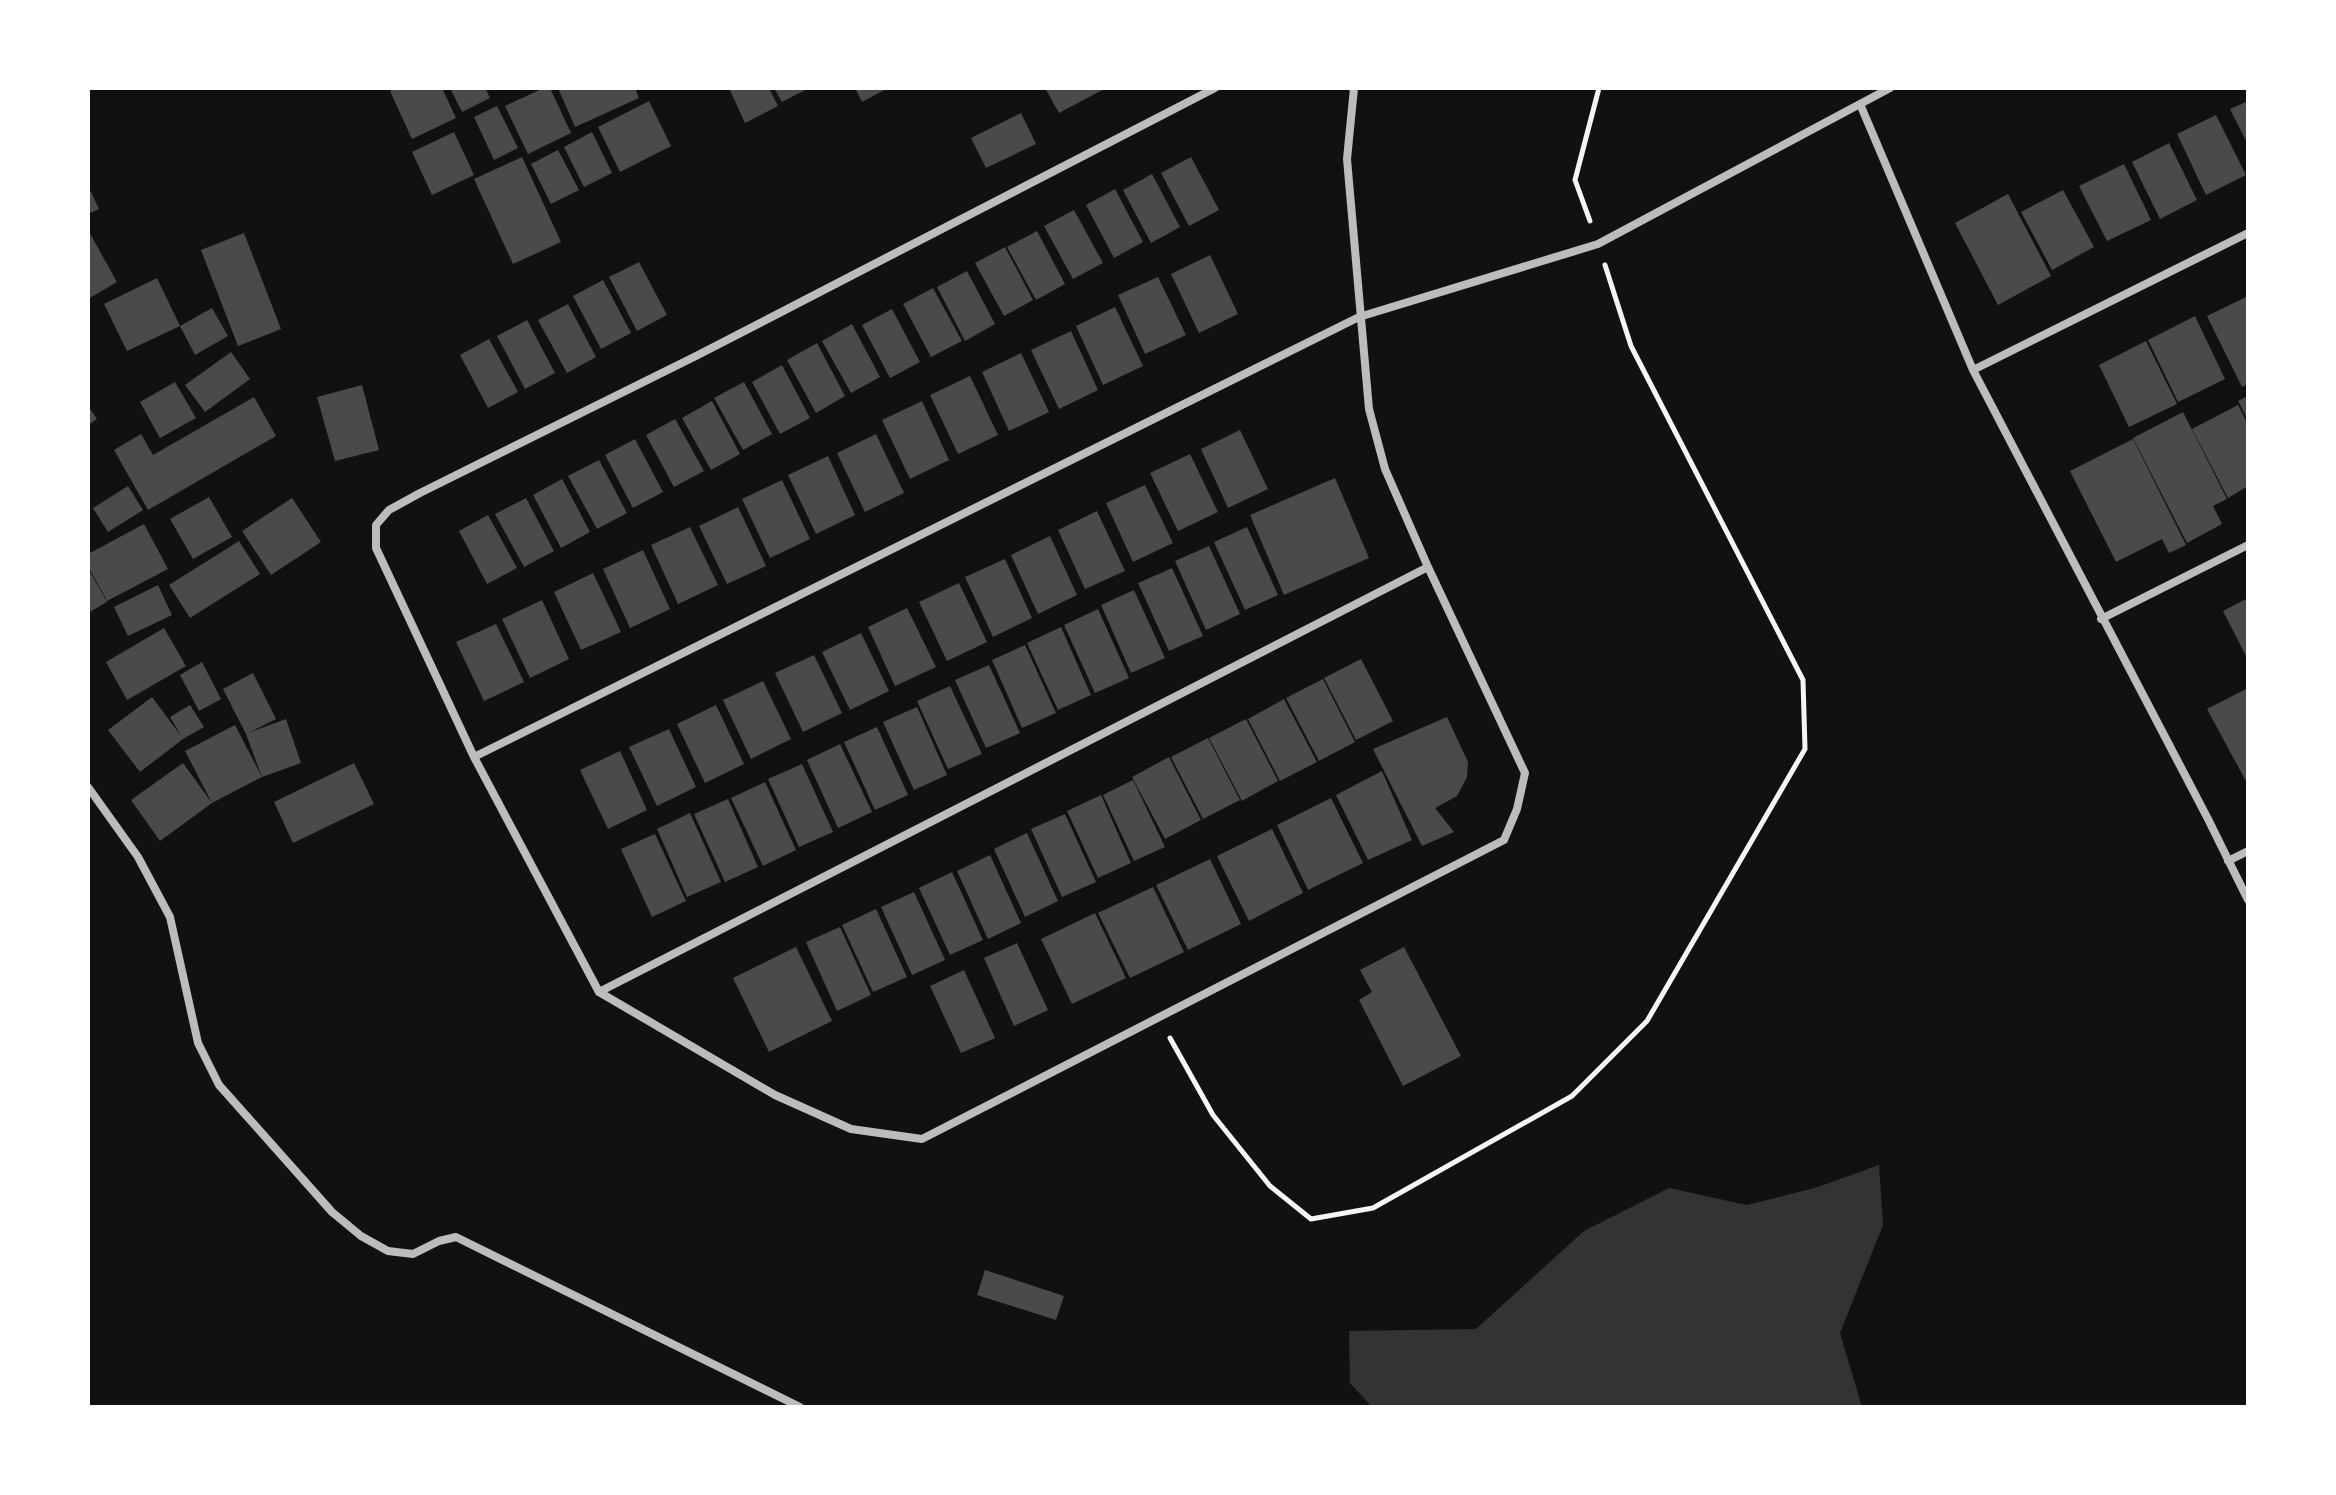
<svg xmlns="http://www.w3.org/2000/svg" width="2336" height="1495" viewBox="0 0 2336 1495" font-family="'Public Sans',sans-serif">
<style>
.water{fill:#333}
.building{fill:#4a4a4a}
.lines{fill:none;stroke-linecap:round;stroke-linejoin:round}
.path{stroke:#f5f5f5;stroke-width:5}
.minor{stroke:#bcbcbc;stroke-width:8}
</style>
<rect width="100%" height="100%" fill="#111"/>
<path class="water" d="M 1879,1165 L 1883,1225 L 1840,1333 L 1862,1407 L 1372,1407 L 1350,1383 L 1349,1331 L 1476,1329 L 1584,1231 L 1669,1188 L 1747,1205 L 1818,1187 Z"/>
<path class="building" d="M 396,88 L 442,88 L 456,118 L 412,139 L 390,91 Z
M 450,88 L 485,88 L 490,98 L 462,112 Z
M 544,88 L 550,88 L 571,133 L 528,154 L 505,106 Z
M 558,88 L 635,88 L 639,98 L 575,127 Z
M 729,88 L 769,88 L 778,106 L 745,123 Z
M 774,88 L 804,88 L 805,90 L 782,102 Z
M 855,88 L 888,88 L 862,102 Z
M 1045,88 L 1106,88 L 1059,113 Z
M 649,101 L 671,146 L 620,172 L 598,127 Z
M 2248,101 L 2248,145 L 2230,109 Z
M 497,106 L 518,148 L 494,160 L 474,117 Z
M 1021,113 L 1036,144 L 986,168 L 971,138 Z
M 2216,115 L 2246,175 L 2206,195 L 2177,134 Z
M 454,132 L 474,175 L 432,195 L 412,152 Z
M 592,132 L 612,173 L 584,187 L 564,147 Z
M 2169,143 L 2197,200 L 2160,219 L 2132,162 Z
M 558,150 L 579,190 L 551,204 L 531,164 Z
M 522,157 L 561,242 L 513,264 L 474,179 Z
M 1191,157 L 1219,210 L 1189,226 L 1161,173 Z
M 2124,164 L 2151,220 L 2107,241 L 2079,186 Z
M 1152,174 L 1180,227 L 1151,243 L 1123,190 Z
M 88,186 L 99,209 L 88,214 Z
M 1115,189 L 1143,242 L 1114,258 L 1086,205 Z
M 2063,190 L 2094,247 L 2052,270 L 2021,212 Z
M 2008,194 L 2051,276 L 1998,305 L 1955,223 Z
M 1074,210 L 1103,263 L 1073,279 L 1044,226 Z
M 88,230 L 117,282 L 88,299 Z
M 1037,231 L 1065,284 L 1036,300 L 1007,247 Z
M 244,233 L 281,329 L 238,346 L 201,250 Z
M 1005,247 L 1033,300 L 1004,316 L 975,263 Z
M 1210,255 L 1238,314 L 1199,333 L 1171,274 Z
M 639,262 L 667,315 L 637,331 L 609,277 Z
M 967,271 L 995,324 L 965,341 L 937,287 Z
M 1158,277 L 1186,335 L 1145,354 L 1118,295 Z
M 157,278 L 180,326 L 127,351 L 104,304 Z
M 603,280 L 631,333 L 601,349 L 573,296 Z
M 933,288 L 962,341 L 931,357 L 903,304 Z
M 2248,296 L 2248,384 L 2242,387 L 2207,316 Z
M 568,304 L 596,357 L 567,373 L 538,320 Z
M 1115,307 L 1143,366 L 1103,385 L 1076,326 Z
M 212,308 L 228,336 L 195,355 L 180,326 Z
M 892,309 L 920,362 L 890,378 L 862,325 Z
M 2195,316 L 2225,379 L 2178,402 L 2148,340 Z
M 527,320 L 555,373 L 525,389 L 497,336 Z
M 852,324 L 880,377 L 851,393 L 822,341 Z
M 1071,331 L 1098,390 L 1059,409 L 1031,350 Z
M 489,339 L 518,392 L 488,408 L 460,355 Z
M 2146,341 L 2177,404 L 2129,427 L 2099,365 Z
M 817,343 L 845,396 L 816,413 L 787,360 Z
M 231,352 L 250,379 L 205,412 L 185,385 Z
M 1021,353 L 1049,412 L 1009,431 L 982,372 Z
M 782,365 L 810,418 L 780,434 L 752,382 Z
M 970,376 L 998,435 L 958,454 L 930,395 Z
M 175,382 L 196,418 L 160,438 L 140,402 Z
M 744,382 L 772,434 L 743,450 L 714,398 Z
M 362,385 L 379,450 L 335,461 L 317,397 Z
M 2248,396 L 2248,420 L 2238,401 Z
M 254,397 L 276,436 L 148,510 L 114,450 L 141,434 L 153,455 Z
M 712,401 L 740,454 L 711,470 L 682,418 Z
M 922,401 L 949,460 L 910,479 L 882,420 Z
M 2238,405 L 2248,424 L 2248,486 L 2228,498 L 2192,429 Z
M 88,406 L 97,419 L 88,425 Z
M 2183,412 L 2227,499 L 2213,506 L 2222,524 L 2187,543 L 2133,438 Z
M 675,419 L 704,471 L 674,487 L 646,435 Z
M 1240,430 L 1268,489 L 1228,508 L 1201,449 Z
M 876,434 L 904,493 L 865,512 L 837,453 Z
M 635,439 L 663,492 L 633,508 L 605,455 Z
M 2133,439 L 2186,545 L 2169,553 L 2162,539 L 2116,562 L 2070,471 Z
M 1190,454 L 1218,512 L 1178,531 L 1150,473 Z
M 828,456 L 855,515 L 816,534 L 788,475 Z
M 599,460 L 627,513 L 597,529 L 568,476 Z
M 1335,478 L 1369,558 L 1284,595 L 1250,515 Z
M 562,479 L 590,532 L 561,548 L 533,495 Z
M 782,480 L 810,539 L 770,558 L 742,499 Z
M 1145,485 L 1173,543 L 1133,562 L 1106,503 Z
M 128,486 L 143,510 L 108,532 L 93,508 Z
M 209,497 L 232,537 L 193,559 L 170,519 Z
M 292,498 L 321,542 L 271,575 L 242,531 Z
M 526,498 L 554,551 L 524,567 L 495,514 Z
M 738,507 L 766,566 L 727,584 L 699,526 Z
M 1097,511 L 1125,571 L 1085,589 L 1058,530 Z
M 488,515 L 517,568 L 487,584 L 459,531 Z
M 144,524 L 168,569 L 107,601 L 88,566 L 88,554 Z
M 690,527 L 718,585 L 678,604 L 651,545 Z
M 1247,527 L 1278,595 L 1245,610 L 1214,542 Z
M 1050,536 L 1077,595 L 1038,614 L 1011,555 Z
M 239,541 L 260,574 L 190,618 L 169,585 Z
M 1209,546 L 1240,614 L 1206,630 L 1175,561 Z
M 643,550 L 670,609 L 630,628 L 603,569 Z
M 1005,559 L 1032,618 L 993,637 L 965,577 Z
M 88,568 L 107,602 L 88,613 Z
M 1172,568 L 1203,636 L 1169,651 L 1138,583 Z
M 593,573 L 621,632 L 581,650 L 554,592 Z
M 959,583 L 987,642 L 947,661 L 919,602 Z
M 158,585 L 172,615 L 128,636 L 114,607 Z
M 1134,590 L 1165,658 L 1131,673 L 1101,605 Z
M 2248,598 L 2248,660 L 2223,611 Z
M 542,600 L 569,659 L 530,678 L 502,619 Z
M 907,608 L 936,667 L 895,686 L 868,627 Z
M 1098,609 L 1129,678 L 1095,693 L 1064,625 Z
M 496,624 L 524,682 L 484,701 L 456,642 Z
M 1061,627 L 1091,695 L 1058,710 L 1027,643 Z
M 164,628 L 186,666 L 127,700 L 106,662 Z
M 861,633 L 889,691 L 850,710 L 822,652 Z
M 1025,645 L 1056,713 L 1022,728 L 992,660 Z
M 814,655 L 842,713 L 803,732 L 775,673 Z
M 1361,659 L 1393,721 L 1356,740 L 1324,678 Z
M 202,662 L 221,699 L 199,711 L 180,675 Z
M 989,665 L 1020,733 L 986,748 L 955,680 Z
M 253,673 L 276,719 L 248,733 L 286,719 L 301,763 L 262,777 L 212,803 L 160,841 L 131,800 L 183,763 L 212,803 L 185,751 L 235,725 L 262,777 L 246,734 L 223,689 Z
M 1323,679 L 1355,742 L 1319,761 L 1286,698 Z
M 763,681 L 791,739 L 751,759 L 723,700 Z
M 950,686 L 982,754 L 948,769 L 917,701 Z
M 2248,688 L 2248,785 L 2207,709 Z
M 152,697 L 181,736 L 170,717 L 190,705 L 204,727 L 183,739 L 140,772 L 108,730 Z
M 1284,699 L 1317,762 L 1280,781 L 1248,719 Z
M 716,705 L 744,764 L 705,783 L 677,724 Z
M 917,707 L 947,775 L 914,790 L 883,722 Z
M 1447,717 L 1468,762 L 1467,777 L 1457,796 L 1435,808 L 1454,832 L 1422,846 L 1373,749 Z
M 1246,719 L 1278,781 L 1242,801 L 1209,738 Z
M 877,727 L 908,795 L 875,810 L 844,742 Z
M 669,729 L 696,787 L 657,806 L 629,747 Z
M 1208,738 L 1240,800 L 1203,819 L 1171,757 Z
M 840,744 L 872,812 L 838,828 L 807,760 Z
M 620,751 L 647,810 L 608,829 L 580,770 Z
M 1169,757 L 1201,820 L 1165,839 L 1132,777 Z
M 354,763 L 374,804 L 293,843 L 274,802 Z
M 802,764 L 833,832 L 799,847 L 768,779 Z
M 1382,771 L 1412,840 L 1368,860 L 1336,795 Z
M 1133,780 L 1165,847 L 1134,861 L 1103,795 Z
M 765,782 L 796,850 L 763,866 L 731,798 Z
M 1101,795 L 1131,863 L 1098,878 L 1067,811 Z
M 1331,798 L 1363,863 L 1308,890 L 1277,825 Z
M 728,799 L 758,867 L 725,882 L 694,814 Z
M 690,813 L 721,882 L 687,897 L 657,829 Z
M 1065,814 L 1096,882 L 1062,897 L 1031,829 Z
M 1272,829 L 1303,893 L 1249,921 L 1217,856 Z
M 1027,833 L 1058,901 L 1025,917 L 994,849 Z
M 655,834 L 686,901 L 652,917 L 621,849 Z
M 990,855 L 1021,923 L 988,939 L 957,871 Z
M 1210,859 L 1241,924 L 1188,950 L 1156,885 Z
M 952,872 L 983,940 L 950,955 L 919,888 Z
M 1153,887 L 1184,952 L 1130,978 L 1098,913 Z
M 914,892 L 945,960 L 912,975 L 881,907 Z
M 876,909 L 907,977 L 873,992 L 842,925 Z
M 1095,913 L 1126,978 L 1072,1004 L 1041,939 Z
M 840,927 L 871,995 L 837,1011 L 806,942 Z
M 1017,943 L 1048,1010 L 1014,1026 L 984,958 Z
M 796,947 L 832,1021 L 769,1052 L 733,978 Z
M 1404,947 L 1461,1056 L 1403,1086 L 1359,1000 L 1372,992 L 1360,970 Z
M 964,970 L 995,1038 L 961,1053 L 930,986 Z
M 985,1270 L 1064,1296 L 1056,1320 L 977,1295 Z"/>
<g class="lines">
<path class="path" d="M 1590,221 L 1575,180 L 1599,88
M 1170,1038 L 1213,1115 L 1270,1186 L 1311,1219 L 1373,1208 L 1572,1096 L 1647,1021 L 1805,749 L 1803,680 L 1631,346 L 1605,265"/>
<path class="minor" d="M 1860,104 L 1973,370 L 2208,819 L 2248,900
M 1973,370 L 2248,233
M 2101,619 L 2248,545
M 474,757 L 1359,317 L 1598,244 L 1890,88
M 88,787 L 138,857 L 170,917 L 198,1043 L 219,1085 L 332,1212 L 361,1236 L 388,1251 L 413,1254 L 439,1241 L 456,1237 L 800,1407
M 2228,861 L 2248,851
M 599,992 L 775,1095 L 851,1129 L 922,1139 L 1504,840 L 1517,809 L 1525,773 L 1428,567 L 1385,469 L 1369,409 L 1347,159 L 1354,88
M 599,992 L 474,757 L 376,548 L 376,525 L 389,510 L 420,493 L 696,356 L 1215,88
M 599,992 L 1428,567"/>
</g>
<rect width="2336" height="1495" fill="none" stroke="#ffffff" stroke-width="180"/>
</svg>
